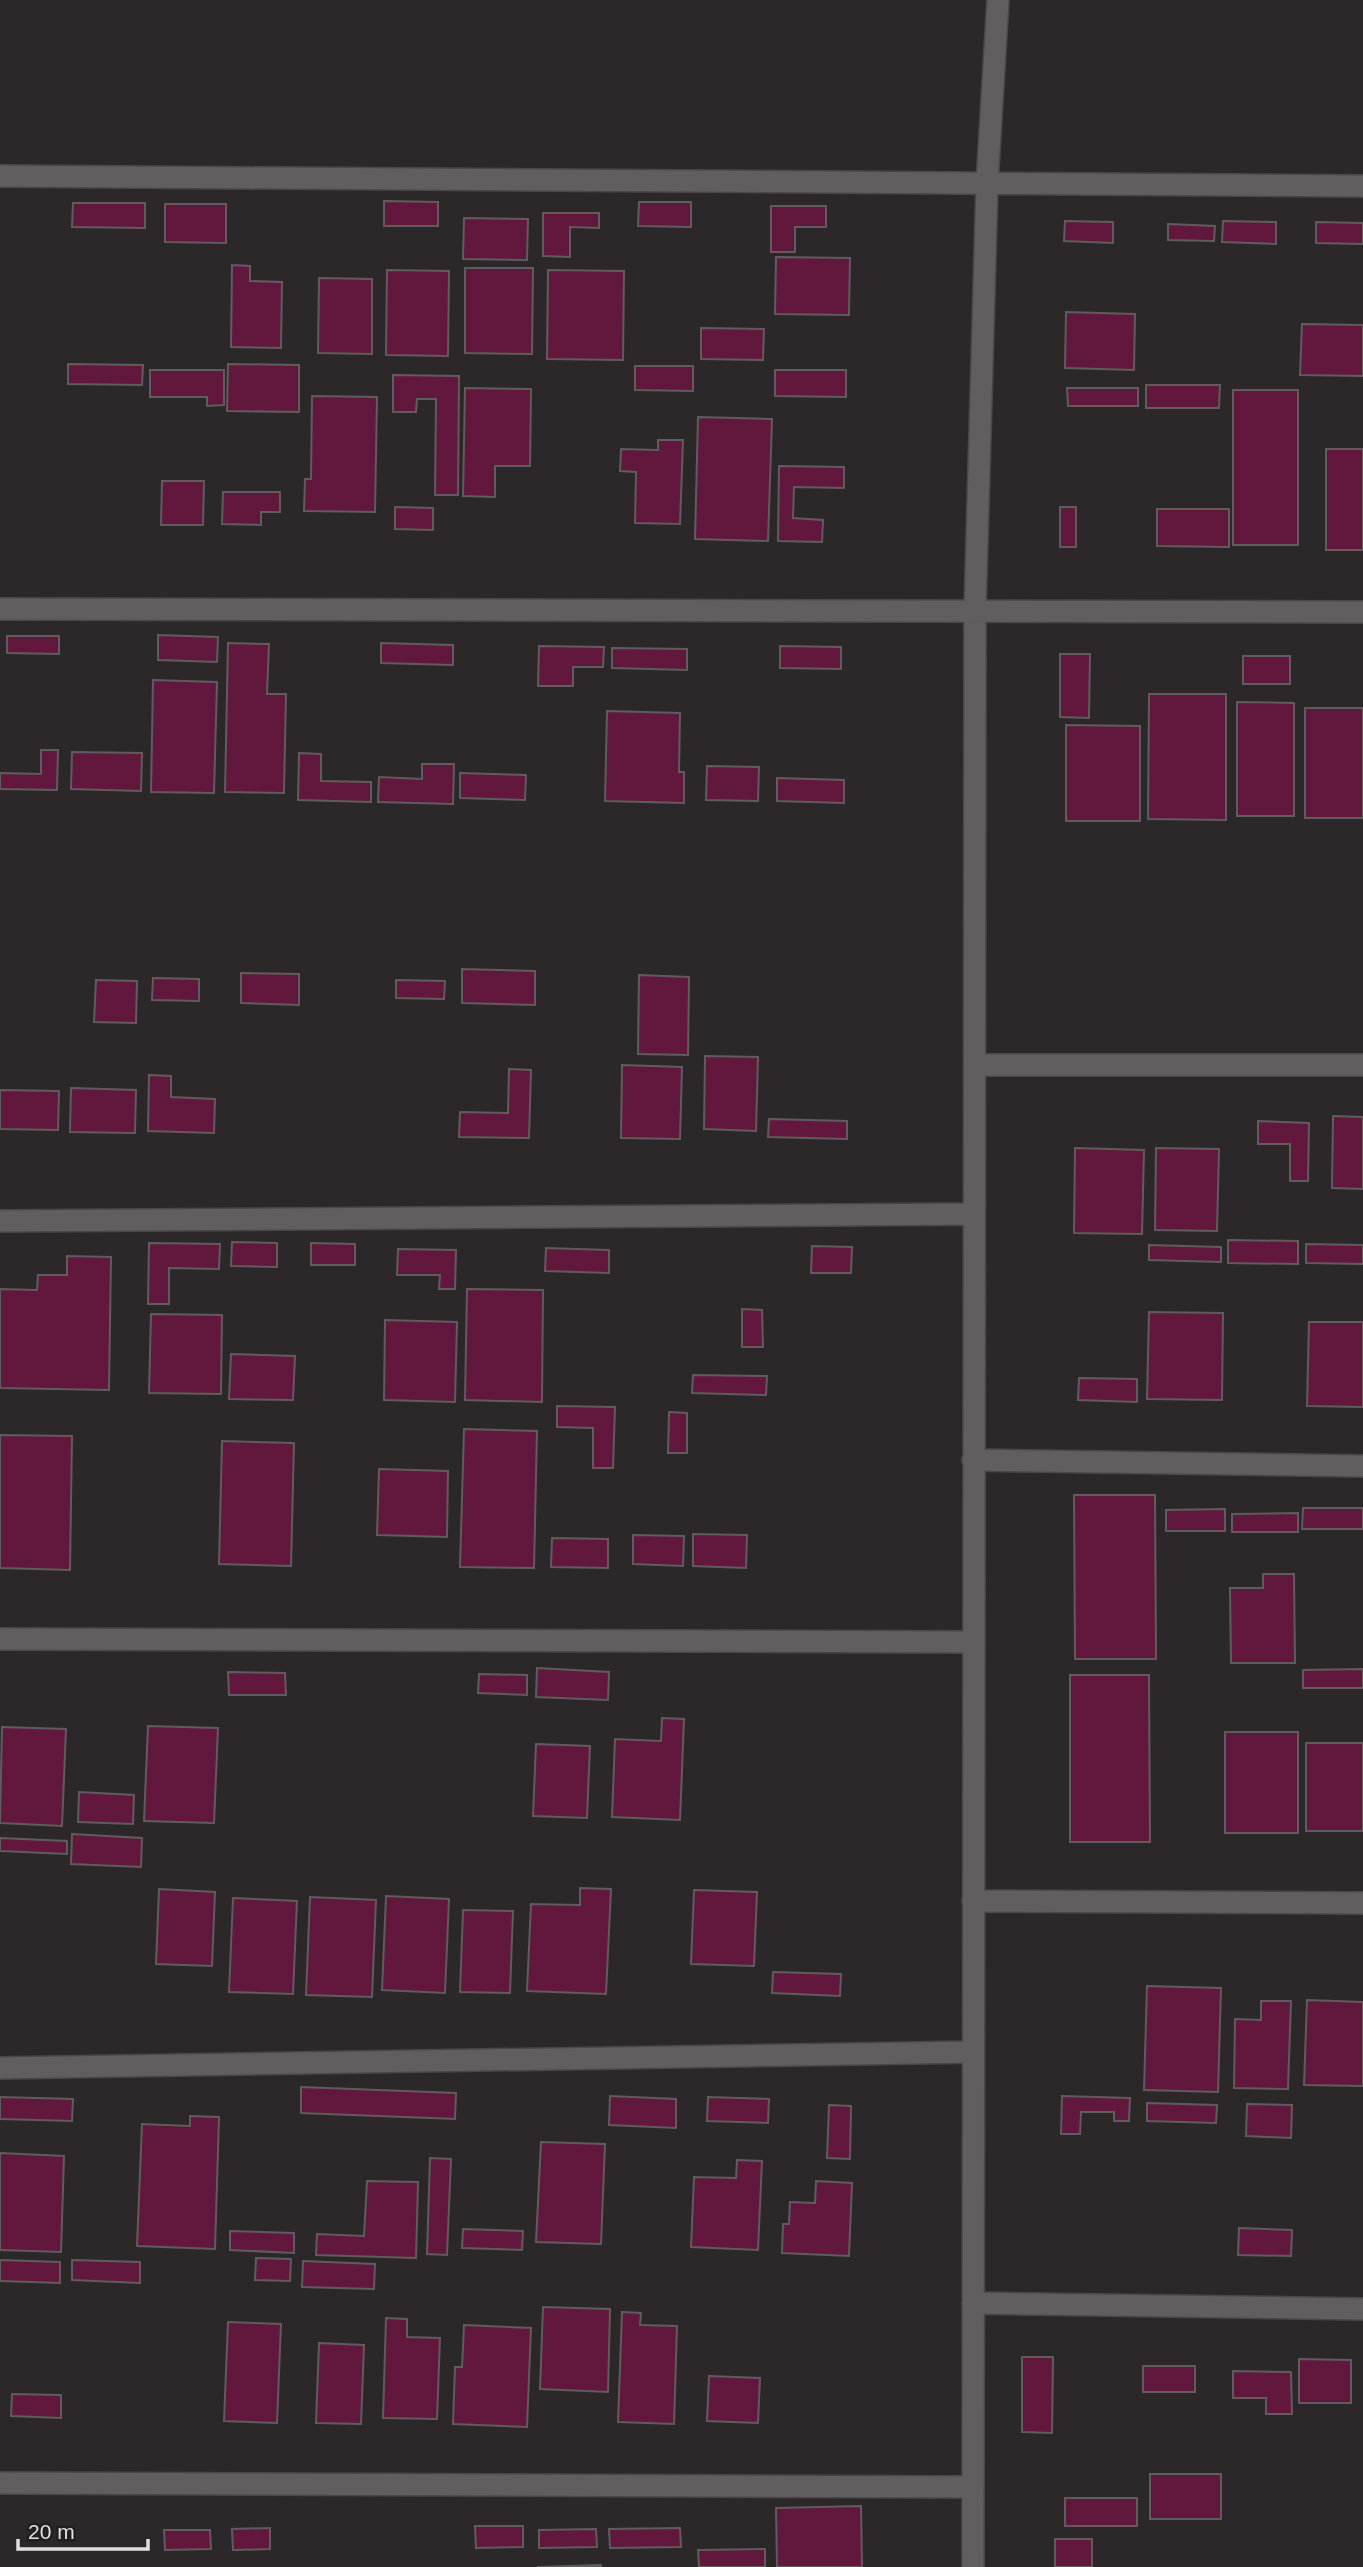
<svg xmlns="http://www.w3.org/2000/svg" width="1363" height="2567" viewBox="0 0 1363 2567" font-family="Arial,sans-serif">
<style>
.building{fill:#62183d;stroke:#605c5e;stroke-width:2}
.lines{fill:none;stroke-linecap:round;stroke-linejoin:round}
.minor-casing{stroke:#4a4748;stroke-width:24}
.minor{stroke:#625e5f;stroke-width:21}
</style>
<rect width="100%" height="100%" fill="#2c2829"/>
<path class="building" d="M 384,201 L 438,202 L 438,226 L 384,226 Z
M 639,202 L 691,202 L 691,227 L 638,226 Z
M 73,203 L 145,203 L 145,228 L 72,227 Z
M 165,204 L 226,204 L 226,243 L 165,242 Z
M 771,206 L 826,206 L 826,227 L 795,227 L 795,252 L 771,252 Z
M 543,213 L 599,213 L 599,228 L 570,227 L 570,257 L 543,256 Z
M 464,218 L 528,219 L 527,260 L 463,259 Z
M 1065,221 L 1113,222 L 1113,243 L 1064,241 Z
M 1223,221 L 1276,222 L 1276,244 L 1222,242 Z
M 1316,222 L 1363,223 L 1363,244 L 1316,243 Z
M 1168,224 L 1215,226 L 1214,241 L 1168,240 Z
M 776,257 L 850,258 L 849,315 L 775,314 Z
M 232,265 L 250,266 L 250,281 L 282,282 L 281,348 L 231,347 Z
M 465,268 L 533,268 L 532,354 L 465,353 Z
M 387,270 L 449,271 L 448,356 L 386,355 Z
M 548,270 L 624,271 L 623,360 L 547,359 Z
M 319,278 L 372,279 L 372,354 L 318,353 Z
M 1066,312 L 1135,314 L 1134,370 L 1065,368 Z
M 1302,324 L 1363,325 L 1363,376 L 1300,375 Z
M 701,328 L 764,329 L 763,360 L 701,359 Z
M 68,364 L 143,365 L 142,385 L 68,384 Z
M 228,364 L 299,365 L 299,412 L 227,411 Z
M 635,366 L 693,366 L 693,391 L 635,390 Z
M 150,370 L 224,370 L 224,405 L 207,406 L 207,397 L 150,397 Z
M 775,370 L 846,370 L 846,397 L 775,396 Z
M 393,375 L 459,376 L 458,495 L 435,495 L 436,399 L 417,399 L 416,412 L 393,412 Z
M 1146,385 L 1220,385 L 1219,408 L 1146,408 Z
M 465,388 L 531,389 L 530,466 L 495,466 L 495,497 L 463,496 Z
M 1067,388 L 1138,388 L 1138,406 L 1068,406 Z
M 1233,390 L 1298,390 L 1298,545 L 1233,545 Z
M 312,396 L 377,397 L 375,512 L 304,511 L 305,479 L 311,479 Z
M 698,417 L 772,419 L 768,541 L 695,539 Z
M 658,440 L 683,440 L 680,524 L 635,523 L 636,472 L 620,471 L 621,449 L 658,450 Z
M 1326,449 L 1363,449 L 1363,550 L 1326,550 Z
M 779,466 L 844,467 L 844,488 L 794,487 L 793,518 L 823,520 L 822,542 L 778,541 Z
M 162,481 L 204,481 L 203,525 L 161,525 Z
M 223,492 L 280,492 L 280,512 L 261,512 L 261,525 L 222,524 Z
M 395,507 L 433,508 L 433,530 L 395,529 Z
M 1060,507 L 1076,507 L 1076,547 L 1060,547 Z
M 1157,509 L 1229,509 L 1229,547 L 1157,546 Z
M 158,635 L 218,637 L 217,662 L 158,660 Z
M 7,636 L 59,636 L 59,654 L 7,653 Z
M 228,643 L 269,644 L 267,694 L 286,694 L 284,793 L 225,792 Z
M 381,643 L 453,645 L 453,665 L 381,663 Z
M 539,646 L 604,647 L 603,667 L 573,667 L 573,686 L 538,686 Z
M 780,646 L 841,647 L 841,669 L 780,668 Z
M 612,648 L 687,649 L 687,670 L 612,668 Z
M 1060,654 L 1090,654 L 1089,718 L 1060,717 Z
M 1243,656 L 1290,656 L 1290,684 L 1243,684 Z
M 153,680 L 217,682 L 214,793 L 151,792 Z
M 1149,694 L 1226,694 L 1226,820 L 1148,819 Z
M 1237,702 L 1294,703 L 1294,816 L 1237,816 Z
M 1305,708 L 1363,708 L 1363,818 L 1305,818 Z
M 607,711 L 680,713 L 679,772 L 684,772 L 684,803 L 605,801 Z
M 1066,725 L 1140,726 L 1140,821 L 1066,821 Z
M 41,750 L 58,750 L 57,790 L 0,789 L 0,773 L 41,774 Z
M 72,752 L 142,753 L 141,791 L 71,789 Z
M 299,753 L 321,754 L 321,781 L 371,782 L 371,802 L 298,800 Z
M 422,764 L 454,764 L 453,804 L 378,802 L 379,777 L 422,779 Z
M 707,766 L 759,767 L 758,801 L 706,800 Z
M 460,773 L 526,775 L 525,800 L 460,798 Z
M 777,778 L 844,780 L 844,803 L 777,801 Z
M 462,969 L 535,971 L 535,1005 L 462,1003 Z
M 241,973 L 299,974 L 299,1005 L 241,1003 Z
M 639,975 L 689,977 L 688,1055 L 638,1054 Z
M 153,978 L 199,979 L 199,1001 L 152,1000 Z
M 96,980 L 137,981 L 136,1023 L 94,1022 Z
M 396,980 L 445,981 L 444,999 L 396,998 Z
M 705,1056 L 758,1057 L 756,1131 L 704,1129 Z
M 622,1065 L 682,1067 L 680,1139 L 621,1138 Z
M 509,1069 L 531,1070 L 529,1138 L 459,1137 L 460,1112 L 508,1113 Z
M 149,1075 L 171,1076 L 171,1097 L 215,1099 L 214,1133 L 148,1131 Z
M 71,1088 L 136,1090 L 135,1133 L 70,1132 Z
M 0,1090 L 59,1091 L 58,1130 L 0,1129 Z
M 1333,1116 L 1363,1117 L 1363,1189 L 1332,1188 Z
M 769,1119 L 847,1121 L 847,1139 L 768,1137 Z
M 1258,1121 L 1309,1123 L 1308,1181 L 1290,1181 L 1290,1144 L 1258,1144 Z
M 1075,1148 L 1144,1150 L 1142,1234 L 1074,1233 Z
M 1156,1148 L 1219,1149 L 1217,1231 L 1155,1230 Z
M 1228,1240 L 1298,1241 L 1298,1264 L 1228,1263 Z
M 232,1242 L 277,1243 L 277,1267 L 231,1266 Z
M 149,1243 L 220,1244 L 219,1269 L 169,1268 L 169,1304 L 148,1304 Z
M 311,1243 L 355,1244 L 355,1265 L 311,1265 Z
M 1306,1244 L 1363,1245 L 1363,1264 L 1306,1263 Z
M 1149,1245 L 1221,1247 L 1221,1262 L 1149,1260 Z
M 812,1246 L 852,1247 L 851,1273 L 811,1273 Z
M 546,1248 L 609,1250 L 609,1273 L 545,1271 Z
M 398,1249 L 456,1250 L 455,1289 L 439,1289 L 440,1275 L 397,1275 Z
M 67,1256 L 111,1257 L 109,1390 L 0,1388 L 0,1289 L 37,1290 L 38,1275 L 67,1275 Z
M 467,1289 L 543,1290 L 542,1402 L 465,1400 Z
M 742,1309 L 762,1310 L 763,1347 L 742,1347 Z
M 1149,1312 L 1223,1313 L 1222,1400 L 1147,1399 Z
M 151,1314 L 222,1315 L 221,1394 L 149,1393 Z
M 385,1320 L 457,1322 L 455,1402 L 384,1400 Z
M 1309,1322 L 1363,1322 L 1363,1407 L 1307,1406 Z
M 231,1354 L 295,1356 L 293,1400 L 229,1399 Z
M 693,1375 L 767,1376 L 766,1395 L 692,1393 Z
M 1079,1378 L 1137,1379 L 1137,1402 L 1078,1400 Z
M 557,1406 L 615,1407 L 613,1468 L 593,1468 L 593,1428 L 557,1427 Z
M 669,1412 L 687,1413 L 687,1453 L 668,1453 Z
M 464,1429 L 537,1431 L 534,1568 L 460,1567 Z
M 0,1435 L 72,1436 L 70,1570 L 0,1568 Z
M 222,1441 L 294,1443 L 291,1566 L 219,1564 Z
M 379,1469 L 448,1471 L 447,1537 L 377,1535 Z
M 1074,1495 L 1155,1495 L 1156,1659 L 1075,1659 Z
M 1303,1508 L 1363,1508 L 1363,1529 L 1302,1529 Z
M 1225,1509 L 1225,1531 L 1166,1531 L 1166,1510 Z
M 1298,1513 L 1298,1532 L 1232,1532 L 1232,1514 Z
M 693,1534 L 747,1535 L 746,1568 L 693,1566 Z
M 633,1535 L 684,1536 L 683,1566 L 633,1564 Z
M 552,1538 L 608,1539 L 608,1568 L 551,1567 Z
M 1263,1574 L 1294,1574 L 1295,1663 L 1231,1663 L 1230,1588 L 1263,1588 Z
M 537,1668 L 609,1672 L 608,1700 L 536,1697 Z
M 1363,1669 L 1363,1688 L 1303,1688 L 1303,1670 Z
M 228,1672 L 285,1673 L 286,1695 L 229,1695 Z
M 479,1674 L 527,1675 L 527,1695 L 478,1693 Z
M 1070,1675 L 1149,1675 L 1150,1842 L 1070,1842 Z
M 662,1718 L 684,1719 L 680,1820 L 612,1817 L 615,1739 L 661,1741 Z
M 148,1726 L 218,1728 L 214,1823 L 144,1821 Z
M 2,1727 L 66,1729 L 62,1826 L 0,1823 Z
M 1225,1732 L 1298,1732 L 1298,1833 L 1225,1833 Z
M 1306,1743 L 1363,1743 L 1363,1831 L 1306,1831 Z
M 536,1744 L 590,1746 L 587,1818 L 533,1816 Z
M 79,1792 L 134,1795 L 133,1824 L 78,1822 Z
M 72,1834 L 142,1838 L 141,1867 L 71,1864 Z
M 0,1838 L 67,1841 L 67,1854 L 0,1851 Z
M 580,1888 L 611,1889 L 606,1994 L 527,1991 L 531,1904 L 580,1905 Z
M 159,1889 L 215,1892 L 212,1966 L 156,1964 Z
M 694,1890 L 757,1892 L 754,1966 L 691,1964 Z
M 386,1896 L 449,1899 L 445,1993 L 382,1990 Z
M 310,1897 L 376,1900 L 372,1997 L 306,1995 Z
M 233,1898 L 297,1901 L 293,1994 L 229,1992 Z
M 463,1910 L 513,1911 L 510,1993 L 460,1992 Z
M 773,1972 L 841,1974 L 840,1996 L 772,1993 Z
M 1147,1986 L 1221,1988 L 1218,2092 L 1144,2090 Z
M 1307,2000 L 1363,2002 L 1363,2086 L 1304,2085 Z
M 1261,2001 L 1291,2001 L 1288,2089 L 1234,2088 L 1235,2019 L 1261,2020 Z
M 301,2087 L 456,2093 L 455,2119 L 301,2113 Z
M 610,2096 L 676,2099 L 676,2128 L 609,2125 Z
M 1062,2096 L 1130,2098 L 1129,2121 L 1114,2121 L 1114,2112 L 1081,2112 L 1080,2134 L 1061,2134 Z
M 0,2097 L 73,2099 L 72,2121 L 0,2119 Z
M 708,2097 L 769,2099 L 768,2123 L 707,2121 Z
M 1147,2103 L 1217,2105 L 1216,2123 L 1147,2121 Z
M 1247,2104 L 1292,2105 L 1291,2138 L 1246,2136 Z
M 829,2105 L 851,2106 L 850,2159 L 827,2158 Z
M 190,2116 L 219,2117 L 215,2249 L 137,2246 L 142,2124 L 190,2126 Z
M 541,2142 L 605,2144 L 601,2244 L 536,2242 Z
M 0,2153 L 64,2156 L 61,2252 L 0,2250 Z
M 430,2158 L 451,2159 L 447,2255 L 427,2254 Z
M 737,2160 L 762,2161 L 758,2250 L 691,2247 L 694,2177 L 736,2178 Z
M 367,2181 L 418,2182 L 416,2258 L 316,2255 L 317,2234 L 364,2236 Z
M 816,2181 L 852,2183 L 849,2256 L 782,2253 L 783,2224 L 789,2224 L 790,2202 L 815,2203 Z
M 1239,2228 L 1292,2230 L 1291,2256 L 1238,2255 Z
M 463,2229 L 523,2231 L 522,2250 L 462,2248 Z
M 230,2231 L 294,2233 L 294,2253 L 230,2250 Z
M 256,2258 L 291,2259 L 290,2281 L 255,2280 Z
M 0,2260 L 60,2262 L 60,2283 L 0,2281 Z
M 72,2260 L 140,2262 L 140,2283 L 72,2280 Z
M 303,2261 L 375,2264 L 374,2289 L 302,2287 Z
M 543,2307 L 610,2309 L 608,2392 L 540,2389 Z
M 622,2312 L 641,2313 L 640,2325 L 677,2326 L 674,2424 L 618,2422 Z
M 386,2318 L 407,2319 L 407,2337 L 440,2338 L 437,2419 L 383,2418 Z
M 228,2322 L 281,2324 L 277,2423 L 224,2421 Z
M 464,2325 L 531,2328 L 527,2427 L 453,2424 L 455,2367 L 462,2367 Z
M 319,2343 L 364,2345 L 361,2424 L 316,2423 Z
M 1022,2357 L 1053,2357 L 1052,2433 L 1022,2432 Z
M 1299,2359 L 1351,2360 L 1351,2403 L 1299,2403 Z
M 1143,2366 L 1195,2366 L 1195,2392 L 1143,2392 Z
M 1233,2371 L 1291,2372 L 1292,2414 L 1266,2414 L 1266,2398 L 1233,2398 Z
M 709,2376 L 760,2378 L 758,2423 L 707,2421 Z
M 12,2394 L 61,2395 L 61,2418 L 11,2416 Z
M 1150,2474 L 1221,2474 L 1221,2519 L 1150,2519 Z
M 1065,2498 L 1137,2498 L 1137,2526 L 1065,2526 Z
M 861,2506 L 862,2567 L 777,2567 L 776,2508 Z
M 475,2526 L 523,2526 L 523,2547 L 476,2548 Z
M 270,2528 L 270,2549 L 233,2550 L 232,2529 Z
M 680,2528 L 681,2547 L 610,2548 L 609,2529 Z
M 596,2529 L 597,2547 L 539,2548 L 539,2530 Z
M 164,2530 L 210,2530 L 211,2549 L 165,2550 Z
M 1055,2539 L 1092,2539 L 1092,2567 L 1055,2567 Z
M 765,2549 L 765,2567 L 699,2567 L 698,2550 Z
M 601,2565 L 601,2567 L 537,2567 Z"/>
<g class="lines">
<defs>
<path id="minor" d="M 0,176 L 1363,186
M 0,609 L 1363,612
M 976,1065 L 1363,1065
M 0,1221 L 974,1214
M 973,1460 L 1363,1466
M 0,1639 L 973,1642
M 973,1901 L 1363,1903
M 0,2068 L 973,2052
M 973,2303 L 1363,2309
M 0,2483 L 972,2487
M 973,2567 L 975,611 L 987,184 L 998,0"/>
</defs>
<use href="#minor" class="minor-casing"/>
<use href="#minor" class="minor"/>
</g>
<path d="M18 2539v10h130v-10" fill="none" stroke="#e2dfe0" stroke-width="3.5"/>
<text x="28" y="2539" font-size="21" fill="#e2dfe0" stroke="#221f20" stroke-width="5" paint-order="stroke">20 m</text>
</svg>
